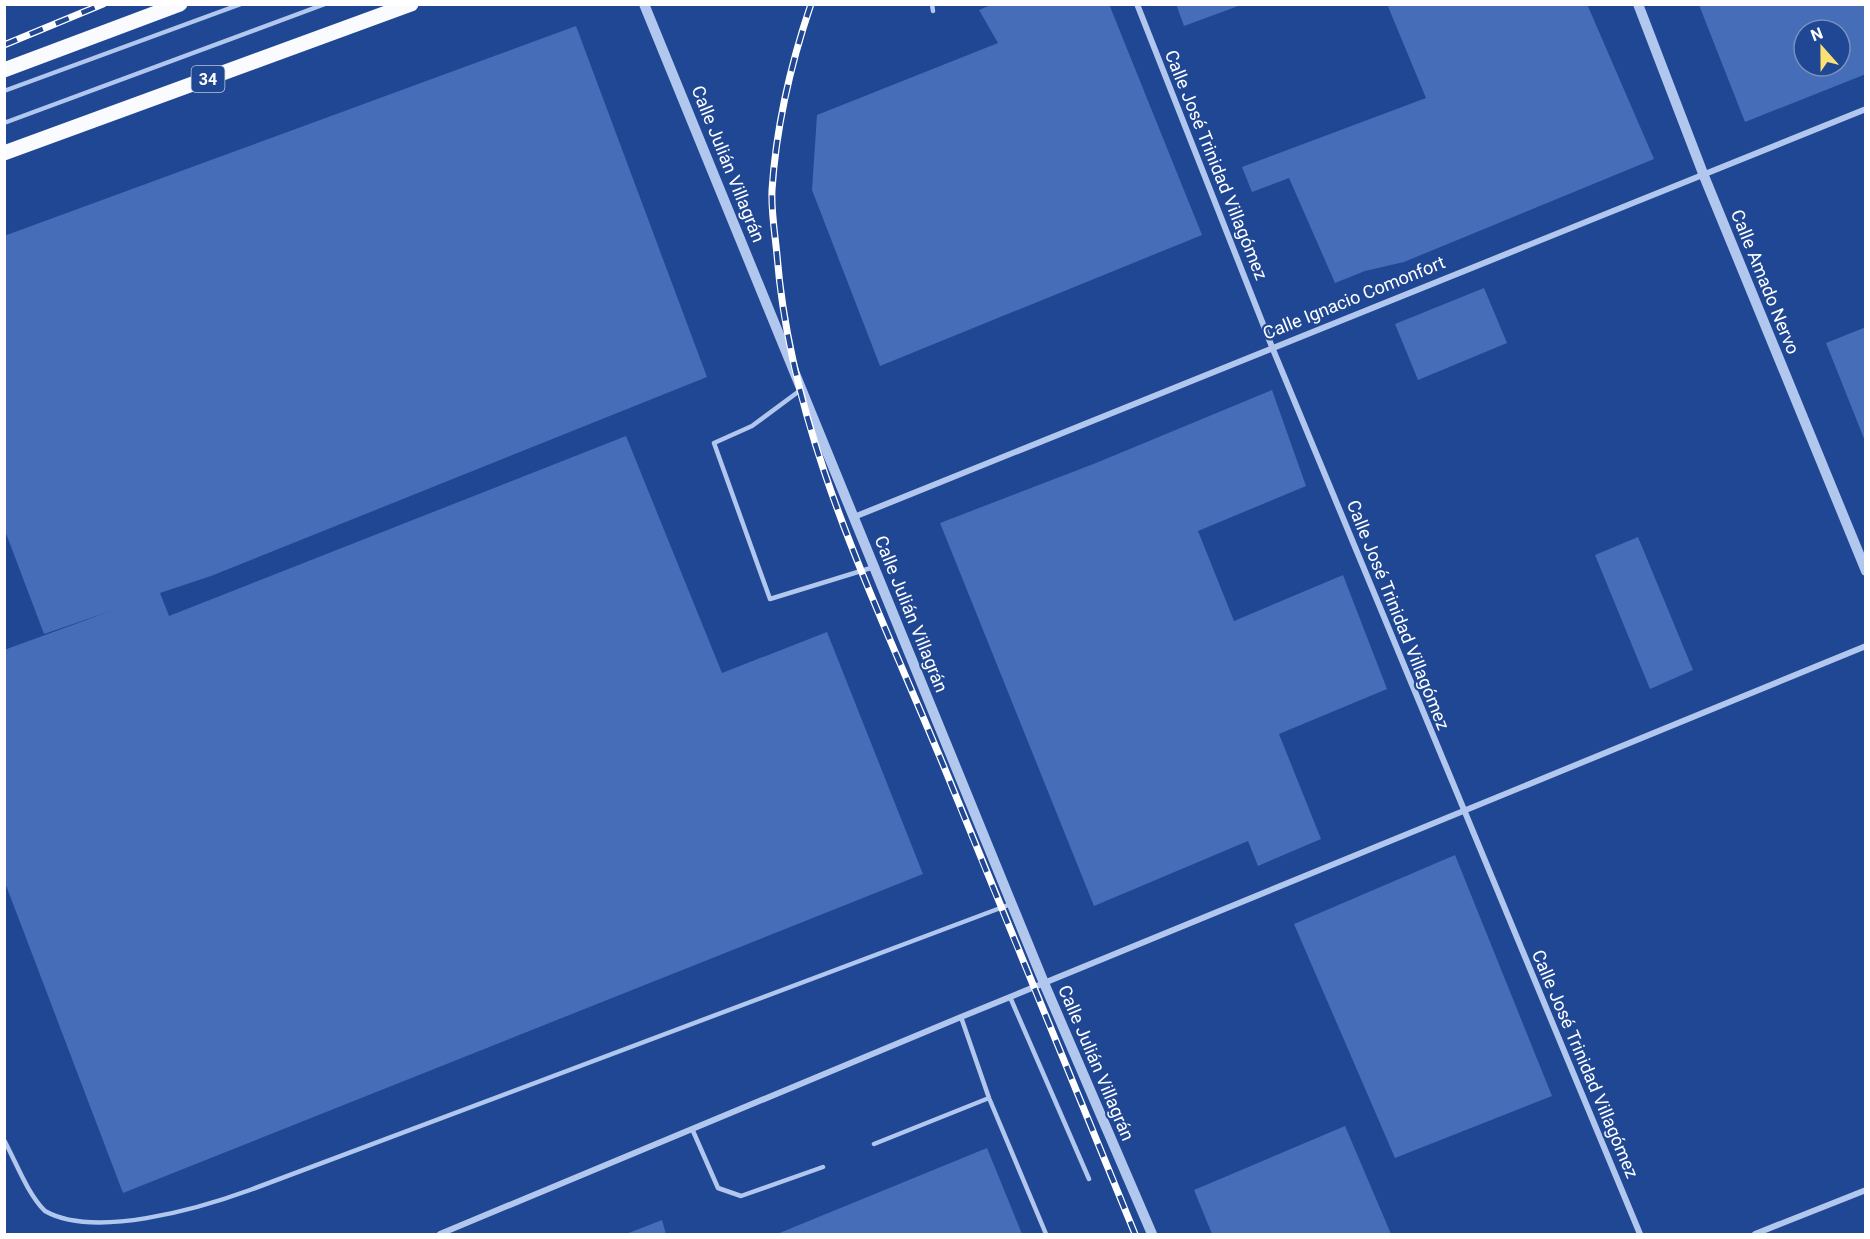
<svg xmlns="http://www.w3.org/2000/svg" width="1870" height="1239" viewBox="0 0 1870 1239" font-family="Roboto,sans-serif">
<style>
.building{fill:#456db8;fill-rule:evenodd}
.lines{fill:none;stroke-linecap:round;stroke-linejoin:round}
.service{stroke:#b2c7ee;stroke-width:4.5}
.minor{stroke:#b2c7ee;stroke-width:6}
.tertiary{stroke:#b2c7ee;stroke-width:10}
.primary{stroke:#f9fbff;stroke-width:15}
.rail-casing{stroke:#fff;stroke-width:7}
.rail{stroke:#204793;stroke-width:4.5;stroke-dasharray:14;stroke-linecap:butt}
.labels{text-anchor:middle;stroke-width:4.5;stroke-linejoin:round;paint-order:stroke}
.shield{fill:#204793;stroke:#bcc8df;stroke-width:1.5}
.shield-label{font-size:16px;font-weight:bold;fill:#fff}
.street-label{font-size:18px;fill:#fff;stroke:#204793}
</style>
<rect width="100%" height="100%" fill="#204793"/>
<path class="building" d="M 993,4 L 1109,4 L 1202,235 L 880,366 L 812,190 L 817,115 L 998,43 L 979,10 Z
M 1176,4 L 1241,4 L 1241,5 L 1184,26 Z
M 1387,4 L 1587,4 L 1654,159 L 1404,262 L 1365,271 L 1335,283 L 1289,178 L 1252,192 L 1242,167 L 1426,98 Z
M 1699,5 L 1866,5 L 1866,74 L 1745,122 ZM 1804,30 L 1840,30 L 1840,66 L 1804,66 Z
M 576,26 L 707,377 L 211,576 L 160,593 L 169,616 L 626,436 L 722,673 L 827,632 L 923,874 L 123,1193 L 4,880 L 4,650 L 111,611 L 44,634 L 4,528 L 4,236 Z
M 1484,288 L 1507,343 L 1418,380 L 1395,324 Z
M 1866,327 L 1866,441 L 1865,441 L 1826,343 Z
M 1272,390 L 1306,486 L 1198,531 L 1234,621 L 1343,575 L 1387,689 L 1279,734 L 1321,839 L 1258,866 L 1248,841 L 1094,906 L 940,523 L 1096,463 Z
M 1638,537 L 1693,670 L 1650,689 L 1595,555 Z
M 1455,855 L 1552,1096 L 1395,1158 L 1294,924 Z
M 1345,1126 L 1391,1234 L 1212,1234 L 1194,1190 Z
M 987,1148 L 1022,1234 L 777,1234 Z
M 662,1220 L 666,1234 L 626,1234 Z"/>
<g class="lines">
<path class="service" d="M 932,4 L 933,11
M 4,91 L 241,4
M 4,123 L 325,4
M 802,389 L 752,426 L 714,443 L 770,599 L 874,567
M 1010,997 L 1089,1179
M 961,1017 L 989,1098 L 1046,1234
M 693,1131 L 718,1188 L 741,1196 L 823,1167
M 4,1140 C 16,1162 27,1193 45,1211 C 94,1239 198,1209 250,1190 L 1011,904
M 874,1144 L 989,1098"/>
<path class="minor" d="M 1137,4 L 1272,347 L 1640,1234
M 854,517 L 1866,109
M 440,1234 L 961,1017 L 1866,646
M 1755,1234 L 1866,1190"/>
<path class="tertiary" d="M 644,4 L 1044,983 L 1152,1234
M 1638,4 L 1704,176 L 1866,571"/>
<path class="primary" d="M 4,70 L 180,4
M 4,153 L 411,4"/>
<defs>
<path id="rail" d="M 811,4 C 791,63 776,128 772,190 C 771,211 775,234 777,255 C 791,434 874,598 942,762 C 1006,920 1071,1077 1135,1234
M 4,45 L 103,4"/>
</defs>
<use href="#rail" class="rail-casing"/>
<use href="#rail" class="rail"/>
</g>
<g class="labels">
<rect class="shield" x="191.5" y="66" width="33" height="26" rx="4.5"/>
<g class="shield-label">
<text x="208" y="85">34</text>
</g>
<g class="street-label">
<text transform="translate(728 164) rotate(68)" y="6">Calle Julián Villagrán</text>
<text transform="translate(1216 165) rotate(68)" y="6">Calle José Trinidad Villagómez</text>
<text transform="translate(1765 282) rotate(68)" y="6">Calle Amado Nervo</text>
<text transform="translate(1354 298) rotate(-22)" y="6">Calle Ignacio Comonfort</text>
<text transform="translate(911 614) rotate(68)" y="6">Calle Julián Villagrán</text>
<text transform="translate(1398 615) rotate(68)" y="6">Calle José Trinidad Villagómez</text>
<text transform="translate(1096 1063) rotate(67)" y="6">Calle Julián Villagrán</text>
<text transform="translate(1585 1064) rotate(67)" y="6">Calle José Trinidad Villagómez</text>
</g>
</g>
<rect width="1870" height="1239" fill="none" stroke="#ffffff" stroke-width="12"/>
<g transform="translate(1822 48) rotate(339)"><circle r="28" fill="#204793" stroke="#7991be" stroke-width="1.5"/>
<path d="M0-4.5L10 22L0 15L-10 22Z" fill="#fbe173"/>
<text y="-9" font-size="16" font-weight="bold" text-anchor="middle" fill="#ffffff">N</text>
</g>
</svg>
